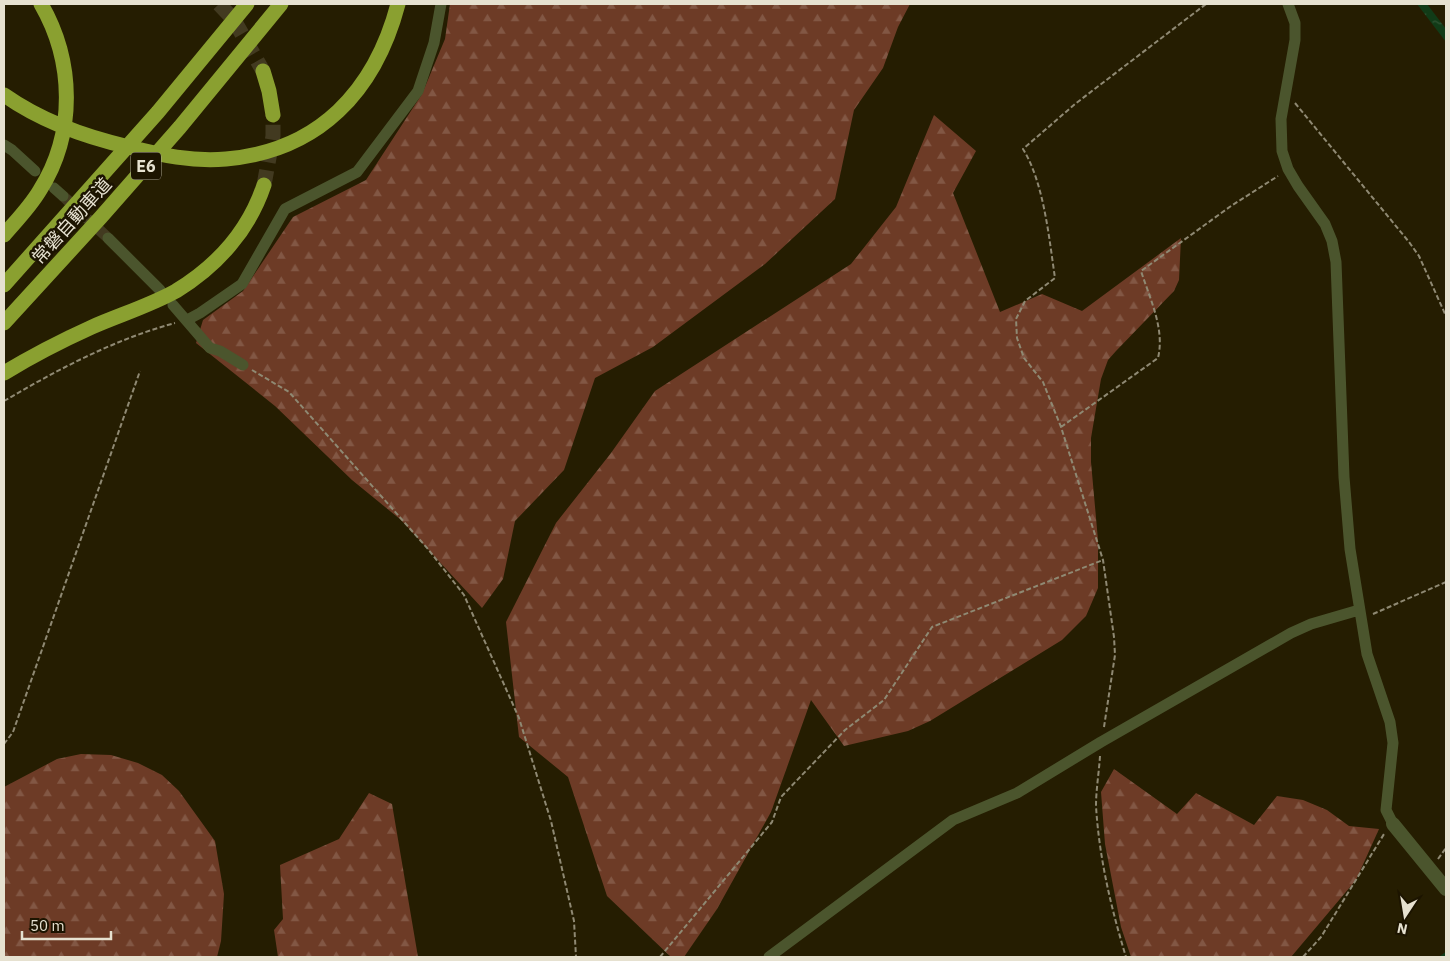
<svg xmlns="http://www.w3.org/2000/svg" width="1450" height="961" viewBox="0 0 1450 961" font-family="'IBM Plex Sans','Noto Sans JP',sans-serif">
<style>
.forest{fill:url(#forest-firs)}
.water{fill:url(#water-ripples)}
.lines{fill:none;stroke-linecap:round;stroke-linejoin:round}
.stream{stroke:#113b17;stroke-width:4}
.minor-tunnel{stroke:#423a20;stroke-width:11;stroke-dasharray:11 5.5;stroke-linecap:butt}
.motorway-tunnel{stroke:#423a20;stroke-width:15;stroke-dasharray:15 8;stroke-linecap:butt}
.path{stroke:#8f8973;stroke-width:2;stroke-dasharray:5 2.5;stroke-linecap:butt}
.minor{stroke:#4b552d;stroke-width:11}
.tertiary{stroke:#4b552d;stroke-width:14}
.motorway{stroke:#8aa030;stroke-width:15}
.labels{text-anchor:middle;stroke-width:5;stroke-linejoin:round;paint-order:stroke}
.shield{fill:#1c1400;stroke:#a9a492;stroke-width:1}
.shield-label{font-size:16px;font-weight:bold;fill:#e6e1d0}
.street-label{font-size:18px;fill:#e6e1d0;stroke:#1c1400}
</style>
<defs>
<pattern id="forest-firs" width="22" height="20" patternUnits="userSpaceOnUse" patternTransform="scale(1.25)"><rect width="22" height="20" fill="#6d3b26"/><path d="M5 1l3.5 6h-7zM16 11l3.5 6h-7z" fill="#825744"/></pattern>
<pattern id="water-ripples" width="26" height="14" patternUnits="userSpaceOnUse" patternTransform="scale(1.25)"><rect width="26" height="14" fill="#113b17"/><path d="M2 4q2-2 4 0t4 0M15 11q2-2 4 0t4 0" fill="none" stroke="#345738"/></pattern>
</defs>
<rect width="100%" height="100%" fill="#251d01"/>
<path class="forest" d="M 450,4 L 910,4 L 898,27 L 883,68 L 854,110 L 835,199 L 765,264 L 653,347 L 595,378 L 564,470 L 515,521 L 503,579 L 482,608 L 401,520 L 352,480 L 275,406 L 196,343 L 203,320 L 243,291 L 293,217 L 366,180 L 422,94 L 445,39 Z
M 934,115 L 976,151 L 953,193 L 1000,312 L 1042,294 L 1082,311 L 1181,238 L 1179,280 L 1174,291 L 1116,351 L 1108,360 L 1101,379 L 1091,438 L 1091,462 L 1098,540 L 1098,588 L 1086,616 L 1062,640 L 930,721 L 908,731 L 844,746 L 811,700 L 771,812 L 717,909 L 684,957 L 671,957 L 607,896 L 568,777 L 519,737 L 506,622 L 556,523 L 611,453 L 655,391 L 851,264 L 896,207 Z
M 81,754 L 111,755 L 138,763 L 162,775 L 179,791 L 215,841 L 224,894 L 221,941 L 217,957 L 4,957 L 4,787 L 57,759 Z
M 1114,769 L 1177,814 L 1196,793 L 1254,825 L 1277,796 L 1303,800 L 1327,810 L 1349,826 L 1379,829 L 1356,880 L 1291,957 L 1131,957 L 1121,927 L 1105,844 L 1101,792 Z
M 369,793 L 392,804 L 418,957 L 278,957 L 274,930 L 283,919 L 280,865 L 339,839 Z"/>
<path class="water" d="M 1417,4 L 1427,4 L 1446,29 L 1446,42 Z"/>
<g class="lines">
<path class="stream" d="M 1442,957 L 1446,954"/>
<path class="minor-tunnel" d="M 63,196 L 108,238"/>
<path class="motorway-tunnel" d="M 219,4 L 234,20 L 263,71
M 264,185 L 273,136 L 273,115"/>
<path class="path" d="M 1295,103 L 1409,242 L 1419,256 L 1446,316
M 252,370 L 289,392 L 428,549 L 464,595 L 519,718 L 551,821 L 574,921 L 576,957
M 4,401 C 57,370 115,339 175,323
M 1061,427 L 1158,358 C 1165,329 1150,299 1141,271 L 1231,206 L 1278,176
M 1373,614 L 1446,582
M 1104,727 L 1115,655 L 1114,637 L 1103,560 L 1061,427 L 1043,382 L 1024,358 L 1017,338 L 1016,319 L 1025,301 L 1055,278 C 1049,238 1044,183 1023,149 L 1075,104 L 1206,4
M 4,744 L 13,732 L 140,371
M 1100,756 C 1099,772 1096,790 1096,806 C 1099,857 1111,908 1126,957
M 1438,859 L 1446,848
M 660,957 L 772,822 L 781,797 L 845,730 L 884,700 L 932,627 L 1103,560
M 1303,957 L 1321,937 L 1384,834"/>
<path class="minor" d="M 1288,4 L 1295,23 L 1295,40 L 1281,119 L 1282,151 L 1288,169 L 1298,186 L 1325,224 L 1332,241 L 1336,262 L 1344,477 L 1350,549 L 1367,654 L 1390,722 L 1393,743 L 1386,810 L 1393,824
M 4,145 L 12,150 L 35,171
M 54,188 L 63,196
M 108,238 L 160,290
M 173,305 L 210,348 L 220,351 L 243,365
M 187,320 L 200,313 L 242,284 L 285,209 L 357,172 L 418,91 L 434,43 L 441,4
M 769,957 L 953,820 L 1017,793 L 1101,742 L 1291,633 L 1311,624 L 1359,610"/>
<path class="tertiary" d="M 1393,824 L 1446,889"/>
<path class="motorway" d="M 263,71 L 269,91 L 273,115
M 4,95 C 41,121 85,137 129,147 C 160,155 193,162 226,159 C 319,151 375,91 398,4
M 4,235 C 16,221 30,207 40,190 C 76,133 74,61 41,4
M 4,285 L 158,112 L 247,4
M 4,323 L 101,217 L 180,127 L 281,4
M 4,373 C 32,356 61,341 92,327 C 119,315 149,306 176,291 C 217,266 249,230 264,185"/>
</g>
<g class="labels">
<rect class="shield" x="131" y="152.5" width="30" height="27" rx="4"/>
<g class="shield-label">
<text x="146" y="172">E6</text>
</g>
<g class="street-label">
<text transform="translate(72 221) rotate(-48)" y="6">常磐自動車道</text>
</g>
</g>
<rect width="1450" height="961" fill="none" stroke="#e6e1d0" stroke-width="10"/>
<g transform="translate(1405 916) rotate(192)" stroke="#1c1400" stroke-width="4" paint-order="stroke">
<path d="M0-4L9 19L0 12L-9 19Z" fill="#e6e1d0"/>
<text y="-8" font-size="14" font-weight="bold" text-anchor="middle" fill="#e6e1d0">N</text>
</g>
<path d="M22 931v8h89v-8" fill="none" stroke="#e6e1d0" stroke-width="2.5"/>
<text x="30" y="931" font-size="15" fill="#e6e1d0" stroke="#1c1400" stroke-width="4" paint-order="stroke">50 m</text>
</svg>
